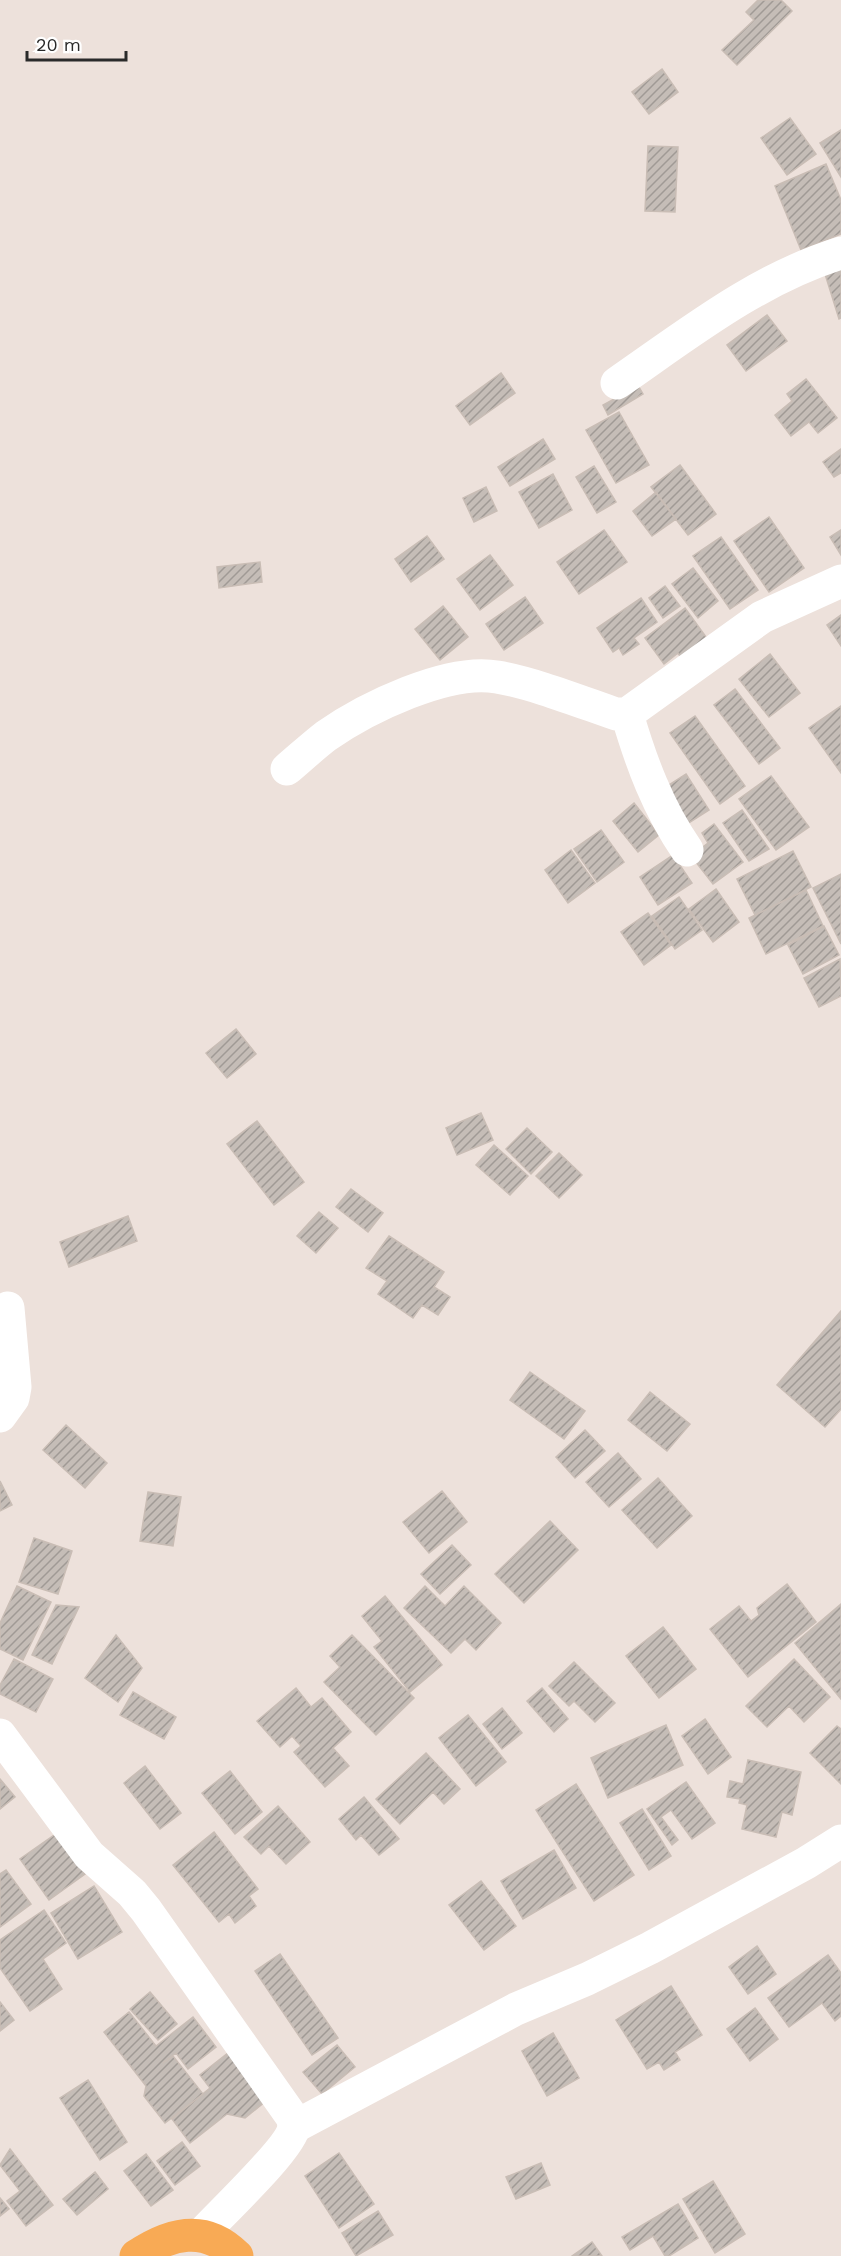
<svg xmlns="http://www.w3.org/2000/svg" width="841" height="2256" viewBox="0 0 841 2256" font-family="'Work Sans',sans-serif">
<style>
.building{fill:url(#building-hatch);stroke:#c9bdb5;stroke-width:1.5}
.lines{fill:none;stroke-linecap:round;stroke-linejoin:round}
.minor{stroke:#fff;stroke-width:33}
.tertiary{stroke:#fff;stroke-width:33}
.primary{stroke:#f8aa55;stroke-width:33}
</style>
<defs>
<pattern id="building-hatch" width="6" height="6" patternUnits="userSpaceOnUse" patternTransform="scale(1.5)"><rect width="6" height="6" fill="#c5bdb7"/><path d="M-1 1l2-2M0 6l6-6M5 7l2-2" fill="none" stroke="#a09a95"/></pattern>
</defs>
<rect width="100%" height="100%" fill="#ede1db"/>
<path class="building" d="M 758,0 L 781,0 L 792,11 L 737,65 L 722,50 L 754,20 L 746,12 Z
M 662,69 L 678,92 L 649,114 L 632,92 Z
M 790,118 L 816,154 L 787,175 L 761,138 Z
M 841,130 L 841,177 L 820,143 Z
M 648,146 L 678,147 L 675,212 L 645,211 Z
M 826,164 L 841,200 L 841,234 L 801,250 L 775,186 Z
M 841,269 L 841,318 L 839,319 L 825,274 Z
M 767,315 L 787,341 L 746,371 L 727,345 Z
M 501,373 L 515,393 L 470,425 L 456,406 Z
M 633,377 L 643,394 L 608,415 L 603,405 L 627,392 Z
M 806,379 L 837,418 L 818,433 L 809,422 L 791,436 L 775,415 L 792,401 L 787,394 Z
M 619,412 L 649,465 L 616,483 L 586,430 Z
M 543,439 L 555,459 L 510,486 L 498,467 Z
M 841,449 L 841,473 L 834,477 L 823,462 Z
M 680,465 L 716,514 L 688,535 L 651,487 Z
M 594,466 L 616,502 L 597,513 L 576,477 Z
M 553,474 L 572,510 L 539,528 L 519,492 Z
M 486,487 L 497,511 L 474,522 L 463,498 Z
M 656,492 L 676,519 L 652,536 L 633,511 Z
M 769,517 L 804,568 L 769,592 L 734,541 Z
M 604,530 L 627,562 L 579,594 L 557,562 Z
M 841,530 L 841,555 L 830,537 Z
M 427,536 L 444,559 L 411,582 L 395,559 Z
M 721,537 L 758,590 L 730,609 L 693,556 Z
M 490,555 L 513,585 L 480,610 L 457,579 Z
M 260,562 L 262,582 L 219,588 L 217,567 Z
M 693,568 L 718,601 L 698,618 L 672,584 Z
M 665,586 L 680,606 L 663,618 L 649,598 Z
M 525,597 L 543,623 L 504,650 L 486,624 Z
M 641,598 L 657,622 L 634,638 L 639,644 L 623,655 L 619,648 L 613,652 L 597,628 Z
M 443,606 L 468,637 L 440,660 L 415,629 Z
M 685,608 L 709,641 L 683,661 L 678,653 L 664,664 L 645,638 Z
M 841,615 L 841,646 L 827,625 Z
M 770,654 L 800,693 L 769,717 L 739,679 Z
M 735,689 L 780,748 L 759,764 L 714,705 Z
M 841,706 L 841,773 L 809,728 Z
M 695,716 L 745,786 L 720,804 L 670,733 Z
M 686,774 L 709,810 L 684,826 L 661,790 Z
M 771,776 L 809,827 L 776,850 L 739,799 Z
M 634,803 L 659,835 L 638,852 L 613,821 Z
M 742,810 L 769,849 L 749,861 L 723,823 Z
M 714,824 L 743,862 L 713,884 L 691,856 L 708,843 L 702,833 Z
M 601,830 L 624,862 L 597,882 L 574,849 Z
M 571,850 L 595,883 L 568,903 L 545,870 Z
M 793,851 L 811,887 L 755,915 L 737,879 Z
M 673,855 L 692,883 L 658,905 L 640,877 Z
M 841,874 L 841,944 L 813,888 Z
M 716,889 L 739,922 L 713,942 L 689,909 Z
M 806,890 L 823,926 L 766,954 L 749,918 Z
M 679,897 L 702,930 L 675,949 L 652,916 Z
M 648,913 L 671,945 L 644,965 L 621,932 Z
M 824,926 L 839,955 L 803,974 L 788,945 Z
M 840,959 L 841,996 L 819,1007 L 804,978 Z
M 236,1029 L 256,1054 L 227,1078 L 206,1053 Z
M 481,1113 L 493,1140 L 457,1155 L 446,1128 Z
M 257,1121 L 304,1182 L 274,1205 L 227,1144 Z
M 527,1128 L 552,1152 L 531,1174 L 506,1149 Z
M 494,1145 L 528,1176 L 510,1195 L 476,1165 Z
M 559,1153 L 582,1175 L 559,1198 L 536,1176 Z
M 351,1189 L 383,1213 L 368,1232 L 336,1207 Z
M 319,1212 L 338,1228 L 316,1253 L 297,1236 Z
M 128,1216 L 137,1241 L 69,1267 L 60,1242 Z
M 389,1236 L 444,1272 L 434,1287 L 450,1297 L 438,1315 L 422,1305 L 413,1318 L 378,1294 L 387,1281 L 366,1268 Z
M 841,1311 L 841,1409 L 825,1427 L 777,1385 Z
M 530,1372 L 585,1411 L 564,1439 L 510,1400 Z
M 650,1392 L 690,1424 L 667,1451 L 628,1420 Z
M 66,1425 L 107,1463 L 85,1488 L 43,1450 Z
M 585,1430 L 605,1451 L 575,1478 L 556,1457 Z
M 618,1453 L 641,1479 L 609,1507 L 586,1482 Z
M 658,1478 L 692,1516 L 657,1548 L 622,1510 Z
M 0,1481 L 12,1505 L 0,1511 Z
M 442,1491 L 467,1522 L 429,1553 L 403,1522 Z
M 148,1492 L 181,1497 L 173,1546 L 140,1541 Z
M 550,1521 L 578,1550 L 524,1603 L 495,1574 Z
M 34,1538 L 72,1551 L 58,1594 L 19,1582 Z
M 452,1545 L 471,1565 L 440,1594 L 421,1574 Z
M 787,1584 L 816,1622 L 748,1677 L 710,1629 L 739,1606 L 751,1621 L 759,1615 L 757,1608 Z
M 17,1586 L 51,1602 L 23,1660 L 0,1649 L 0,1623 Z
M 425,1586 L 445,1606 L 464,1586 L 501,1623 L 476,1650 L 465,1639 L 451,1653 L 404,1608 Z
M 385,1596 L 442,1665 L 410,1692 L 374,1647 L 382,1641 L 362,1616 Z
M 841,1604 L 841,1699 L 795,1643 Z
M 56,1605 L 79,1607 L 52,1664 L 32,1655 Z
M 663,1627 L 696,1669 L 659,1698 L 626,1656 Z
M 116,1635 L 142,1668 L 118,1702 L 85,1678 Z
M 352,1635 L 414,1698 L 376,1735 L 324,1682 L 340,1667 L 330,1656 Z
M 14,1659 L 53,1679 L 36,1712 L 0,1694 L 0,1685 Z
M 794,1659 L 830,1697 L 804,1722 L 789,1706 L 767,1727 L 746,1706 Z
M 574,1662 L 615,1703 L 595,1722 L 574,1701 L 569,1706 L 549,1686 Z
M 296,1688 L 311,1707 L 322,1698 L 351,1732 L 333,1748 L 349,1766 L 325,1787 L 294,1752 L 301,1746 L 292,1736 L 280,1747 L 257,1721 Z
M 542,1688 L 568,1719 L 554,1732 L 527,1701 Z
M 133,1692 L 176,1717 L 164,1739 L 120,1715 Z
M 502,1708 L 522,1733 L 502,1749 L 483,1724 Z
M 468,1715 L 506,1762 L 476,1786 L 439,1738 Z
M 705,1719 L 731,1757 L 708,1774 L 682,1736 Z
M 666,1725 L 683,1765 L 608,1798 L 591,1758 Z
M 837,1726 L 841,1729 L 841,1784 L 810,1753 Z
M 426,1753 L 460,1789 L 444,1804 L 433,1792 L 400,1824 L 376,1799 Z
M 748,1760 L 801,1772 L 792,1815 L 782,1812 L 776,1837 L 742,1829 L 747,1805 L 739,1803 L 740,1799 L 727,1797 L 730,1781 L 743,1784 Z
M 145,1766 L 181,1813 L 160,1829 L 124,1783 Z
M 230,1771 L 262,1812 L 235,1834 L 202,1793 Z
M 0,1779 L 15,1797 L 0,1809 Z
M 686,1782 L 715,1823 L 692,1839 L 671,1810 L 661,1817 L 678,1840 L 672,1845 L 647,1809 Z
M 576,1784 L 634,1875 L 594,1901 L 536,1810 Z
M 364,1797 L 399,1839 L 379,1855 L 361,1835 L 356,1840 L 339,1819 Z
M 278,1806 L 310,1842 L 286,1864 L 269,1846 L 261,1854 L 244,1837 Z
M 642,1809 L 671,1856 L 649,1870 L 620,1823 Z
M 214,1832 L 258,1889 L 249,1896 L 256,1906 L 235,1923 L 229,1914 L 219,1922 L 173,1865 Z
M 57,1833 L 85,1874 L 49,1900 L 20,1859 Z
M 554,1850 L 576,1888 L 523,1919 L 501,1881 Z
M 6,1870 L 31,1904 L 0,1927 L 0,1874 Z
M 481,1881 L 516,1926 L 484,1950 L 449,1905 Z
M 94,1886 L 122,1932 L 78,1959 L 51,1913 Z
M 44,1910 L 66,1943 L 43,1959 L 62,1989 L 30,2011 L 0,1968 L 0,1940 Z
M 757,1946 L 776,1974 L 748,1994 L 729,1967 Z
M 280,1954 L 338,2038 L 312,2055 L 255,1971 Z
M 828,1955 L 841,1973 L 841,2016 L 835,2021 L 822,2003 L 789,2027 L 768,1998 Z
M 671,1986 L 702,2035 L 675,2052 L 680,2060 L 664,2070 L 659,2062 L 647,2069 L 616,2020 Z
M 150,1992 L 177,2024 L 158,2040 L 130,2009 Z
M 0,2002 L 14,2020 L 0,2031 Z
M 755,2008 L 778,2039 L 750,2061 L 727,2029 Z
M 129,2012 L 156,2046 L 193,2017 L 216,2047 L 188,2069 L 176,2053 L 163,2063 L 173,2056 L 203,2094 L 165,2123 L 144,2096 L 146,2086 L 104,2032 Z
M 553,2033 L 579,2078 L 547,2096 L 522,2051 Z
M 337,2045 L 355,2067 L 322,2094 L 303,2072 Z
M 233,2049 L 271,2097 L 245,2118 L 227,2114 L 190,2143 L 172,2119 L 210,2088 L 200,2075 Z
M 88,2080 L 127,2142 L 100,2160 L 60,2098 Z
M 182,2142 L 200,2166 L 175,2185 L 157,2161 Z
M 10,2149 L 53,2205 L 26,2226 L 7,2201 L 20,2191 L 0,2165 Z
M 339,2153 L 374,2204 L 339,2228 L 305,2176 Z
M 146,2154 L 173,2190 L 151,2206 L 124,2171 Z
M 541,2163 L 550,2185 L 516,2199 L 506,2177 Z
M 95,2172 L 108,2189 L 77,2215 L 63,2199 Z
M 713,2181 L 745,2234 L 715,2253 L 683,2199 Z
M 0,2198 L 9,2209 L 0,2216 Z
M 678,2204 L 698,2238 L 669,2256 L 665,2256 L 653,2236 L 630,2250 L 622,2237 Z
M 378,2211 L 393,2235 L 356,2256 L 342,2233 Z
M 592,2242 L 602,2256 L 572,2256 Z"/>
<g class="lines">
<path class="minor" d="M 617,383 C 688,334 757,279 841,253
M 627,714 C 641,762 658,808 687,850
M 287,769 C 300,758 313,746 326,736 C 366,708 448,668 497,677 C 533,683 581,702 616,714 L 627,714 L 762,617 L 841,581
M 0,1416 L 13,1398 L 15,1387 L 8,1308
M 294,2127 L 516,2009 L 587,1979 L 650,1948 L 806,1863 L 841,1841"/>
<path class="tertiary" d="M 0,1735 L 89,1855 L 132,1893 L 146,1910 L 292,2117 C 293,2120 294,2124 294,2127 C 291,2148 219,2215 202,2234"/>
<path class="primary" d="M 136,2256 C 170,2233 205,2224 237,2256"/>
</g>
<path d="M27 51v9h99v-9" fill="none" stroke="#2a2a2a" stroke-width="3"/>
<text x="36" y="51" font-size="18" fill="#2a2a2a" stroke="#ffffff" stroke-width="4.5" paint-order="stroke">20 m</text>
</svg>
